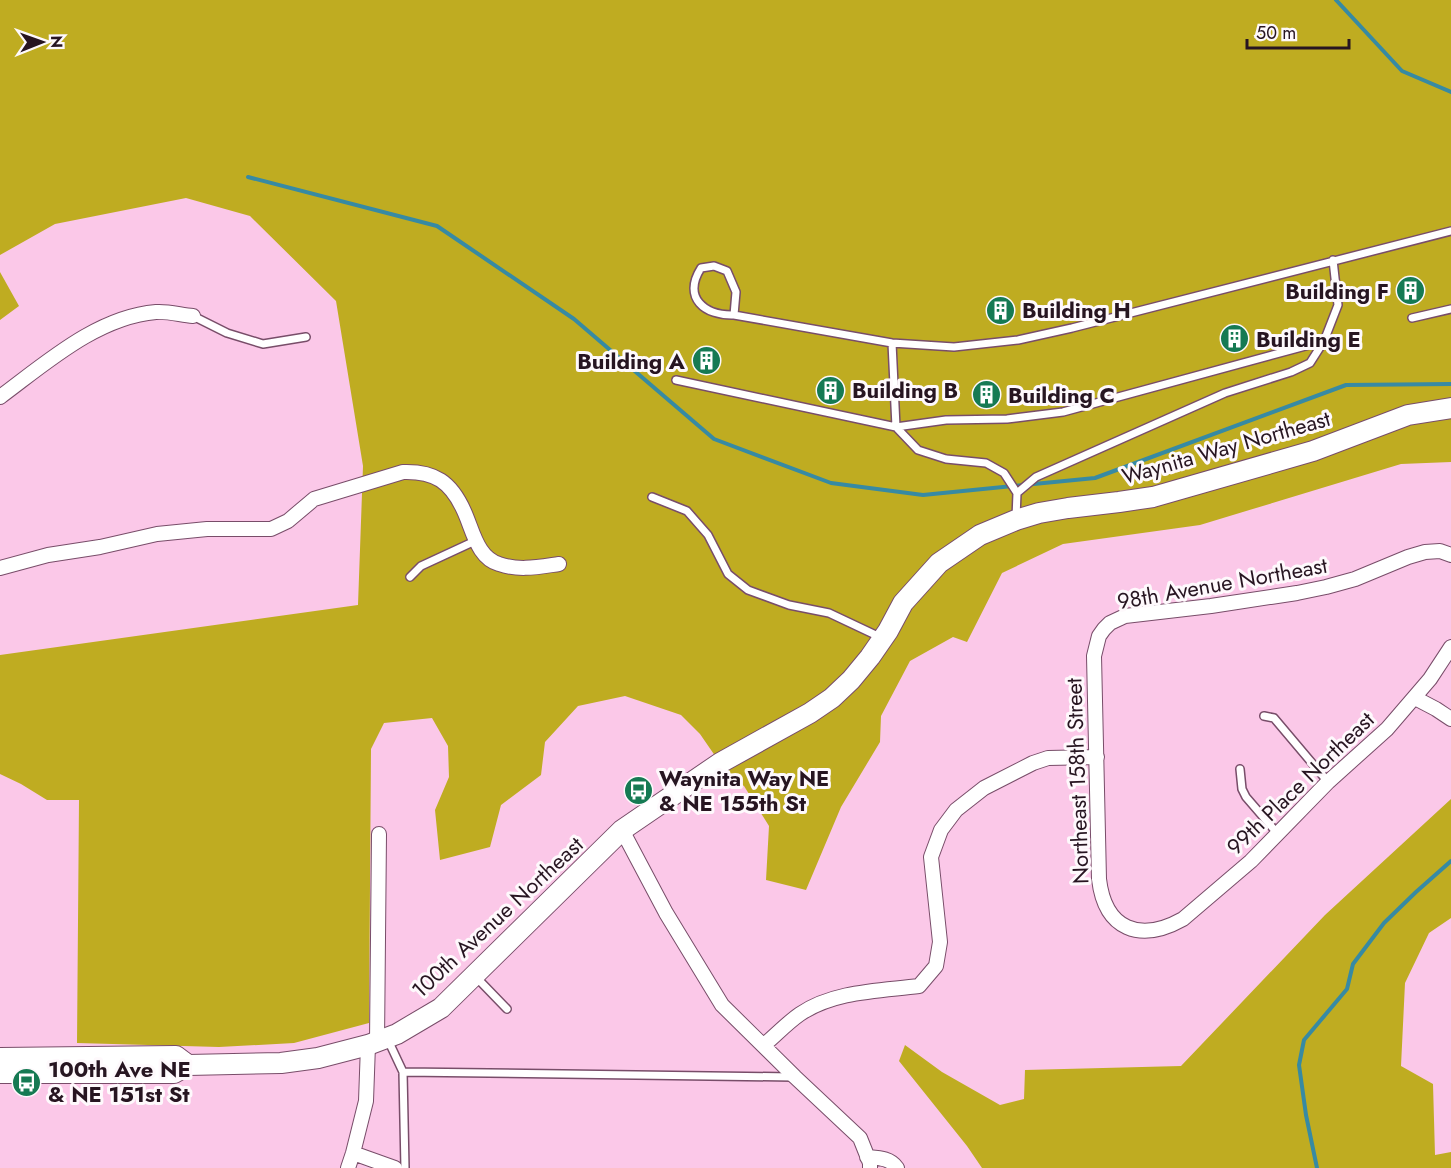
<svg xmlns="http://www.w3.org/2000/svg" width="1451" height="1168" viewBox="0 0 1451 1168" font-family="Jost,sans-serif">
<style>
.forest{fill:#bfac21}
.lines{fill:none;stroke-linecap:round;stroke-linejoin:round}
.stream{stroke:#378aa3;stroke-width:4}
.service-casing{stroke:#784d69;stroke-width:10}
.minor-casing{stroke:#784d69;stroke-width:16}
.secondary-casing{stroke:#784d69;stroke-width:22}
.service{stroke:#fff;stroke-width:7}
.minor{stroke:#fff;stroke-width:14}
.secondary{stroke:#fff;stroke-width:20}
.labels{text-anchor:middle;stroke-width:6;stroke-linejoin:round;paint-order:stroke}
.poi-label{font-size:22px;font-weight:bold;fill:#271521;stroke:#fef9fc;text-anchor:start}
.street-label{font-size:22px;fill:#271521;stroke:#fef9fc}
</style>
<rect width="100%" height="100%" fill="#fbc8e8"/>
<path class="forest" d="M 0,0 L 1451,0 L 1451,462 L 1401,464 L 1200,525 L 1063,544 L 1002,573 L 967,642 L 953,637 L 910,661 L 881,716 L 880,742 L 841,807 L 806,890 L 766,880 L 769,826 L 744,786 L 716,766 L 720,763 L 700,734 L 681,715 L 625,696 L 578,706 L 545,742 L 541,775 L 501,805 L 490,847 L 440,860 L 435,810 L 449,777 L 448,746 L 432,718 L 384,723 L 371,749 L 369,1023 L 294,1043 L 219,1047 L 77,1043 L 79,800 L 47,800 L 21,784 L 0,774 L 0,655 L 358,605 L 363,466 L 336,301 L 250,216 L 186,198 L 55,224 L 0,255 Z
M 0,272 L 19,306 L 0,320 Z
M 1451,799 L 1451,918 L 1429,933 L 1405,983 L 1401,1066 L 1433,1084 L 1435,1155 L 1451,1152 L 1451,1168 L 982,1168 L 967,1146 L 899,1061 L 905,1045 L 942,1072 L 1000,1105 L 1024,1099 L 1025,1070 L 1181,1066 L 1325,915 Z"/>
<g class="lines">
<path class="stream" d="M 1336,0 L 1402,71 L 1451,92
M 248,177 L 437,226 L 574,319 L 714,439 L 831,483 L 923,495 L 1095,478 L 1346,385 L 1451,384
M 1317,1168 L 1306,1115 L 1299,1065 L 1304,1040 L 1347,989 L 1353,964 L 1384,923 L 1416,892 L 1451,861"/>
<defs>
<path id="service" d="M 734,315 L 736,292 L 727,271 L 714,266 L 701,268 C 682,298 705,316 734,315 L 892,343 L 954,347 L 1018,340 L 1072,328 L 1451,231
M 193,316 L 227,333 L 263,344 L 306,337
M 1412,318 L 1451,309
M 892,343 L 896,427 L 918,450 L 946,459 L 986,463 L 1004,473 L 1017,493 L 1016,518
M 676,380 L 896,427 L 946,420 L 1007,419 L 1063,412 L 1324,341
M 1017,493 L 1036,477 L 1225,393 L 1291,372 L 1310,363 L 1324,341 L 1338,305 L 1333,260
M 652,497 L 687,511 L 708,535 L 728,574 L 748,590 L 789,605 L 829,613 L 882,638
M 410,577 L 421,566 L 475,541
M 1264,716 L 1274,718 L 1328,782
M 1240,769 L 1242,789 L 1246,797 L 1278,834
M 476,977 L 507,1009
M 388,1040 L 403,1072 L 405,1168
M 403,1072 L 793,1077"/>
<path id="minor" d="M 0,397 C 46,363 97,317 156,312 C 168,311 181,315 193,316
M 1451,555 L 1440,551 L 1425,552 L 1408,557 L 1355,579 L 1326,587 L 1297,593 L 1211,606 L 1125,616 L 1110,623 L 1104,629 L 1099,636 L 1094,656 L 1099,879 C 1105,930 1140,943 1183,919 L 1251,861 L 1328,782 L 1387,729 L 1430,679 L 1451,647
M 0,568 L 48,555 L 100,547 L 157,534 L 207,529 L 271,529 L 288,521 L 314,499 L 403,472 C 435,471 451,482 464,511 C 470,524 473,538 481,550 C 485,556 492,562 499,564 C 519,571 538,567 559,564
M 1415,698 L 1436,709 L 1451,719
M 622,830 L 666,913 L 722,1005 L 795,1077 L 860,1138 L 870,1163 L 870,1168
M 377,1042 L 379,834
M 764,1045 C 776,1035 787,1023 800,1014 C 834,991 879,991 919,986 L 936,966 L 940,942 L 931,857 L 941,830 L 956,810 L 984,788 L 1033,763 L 1048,758 L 1097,757
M 353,1153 L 395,1168
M 867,1157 C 879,1158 890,1158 897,1168
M 348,1168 L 353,1153 L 366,1101 L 368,1045"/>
<path id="secondary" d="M 0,1058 L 176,1056 L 188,1065
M 0,1073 L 174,1073 L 188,1065 L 281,1063 L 318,1058 L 368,1045 L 397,1034 L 441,1008 L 622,830 L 720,763 L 810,713 L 832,698 L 851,680 L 870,657 L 888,631 L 903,603 L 939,563 L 980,535 L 1016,520 L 1039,513 L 1068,508 L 1119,502 L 1153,497 L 1313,451 L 1408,415 L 1451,408"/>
</defs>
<use href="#service" class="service-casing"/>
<use href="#minor" class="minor-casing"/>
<use href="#secondary" class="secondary-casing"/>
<use href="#service" class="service"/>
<use href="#minor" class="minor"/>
<use href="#secondary" class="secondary"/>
</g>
<defs>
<symbol id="building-disc" viewBox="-11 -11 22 22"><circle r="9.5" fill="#167a53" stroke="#fef9fc"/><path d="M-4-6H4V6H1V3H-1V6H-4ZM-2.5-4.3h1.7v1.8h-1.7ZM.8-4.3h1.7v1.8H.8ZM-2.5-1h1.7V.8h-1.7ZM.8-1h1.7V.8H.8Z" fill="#fff"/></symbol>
<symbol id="bus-disc" viewBox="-11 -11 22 22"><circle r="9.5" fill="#167a53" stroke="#fef9fc"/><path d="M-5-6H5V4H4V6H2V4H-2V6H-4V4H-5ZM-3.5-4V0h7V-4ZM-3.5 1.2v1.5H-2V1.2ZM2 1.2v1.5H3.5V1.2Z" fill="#fff"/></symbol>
</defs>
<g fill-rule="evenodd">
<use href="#building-disc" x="1394" y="274" width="33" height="33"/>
<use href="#building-disc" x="984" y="294" width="33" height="33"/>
<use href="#building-disc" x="1218" y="322" width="33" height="33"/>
<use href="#building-disc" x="690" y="344" width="33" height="33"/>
<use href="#building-disc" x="814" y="374" width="33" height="33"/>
<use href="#building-disc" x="970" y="378" width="33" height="33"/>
<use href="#bus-disc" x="622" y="774" width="33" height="33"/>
<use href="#bus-disc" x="10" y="1066" width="33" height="33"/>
</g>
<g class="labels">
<g class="poi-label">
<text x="1389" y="299" text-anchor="end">Building F</text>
<text x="1022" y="318">Building H</text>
<text x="1256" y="347">Building E</text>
<text x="685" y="369" text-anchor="end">Building A</text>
<text x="852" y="398">Building B</text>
<text x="1008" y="403">Building C</text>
<text x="659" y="786">Waynita Way NE<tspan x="659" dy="25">&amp; NE 155th St</tspan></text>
<text x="48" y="1077">100th Ave NE<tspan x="48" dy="25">&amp; NE 151st St</tspan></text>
</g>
<g class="street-label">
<text transform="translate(1226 447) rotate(-16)" y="8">Waynita Way Northeast</text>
<text transform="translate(1222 583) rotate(-10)" y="8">98th Avenue Northeast</text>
<text transform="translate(1077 781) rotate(-92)" y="8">Northeast 158th Street</text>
<text transform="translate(1300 783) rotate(-44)" y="8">99th Place Northeast</text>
<text transform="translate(497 917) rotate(-43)" y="8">100th Avenue Northeast</text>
</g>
</g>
<g transform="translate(42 42) rotate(89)" stroke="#fef9fc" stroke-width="4.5" paint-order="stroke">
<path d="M0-4.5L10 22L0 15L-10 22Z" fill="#271521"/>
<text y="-9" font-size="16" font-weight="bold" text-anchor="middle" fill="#271521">N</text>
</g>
<path d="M1247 39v9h102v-9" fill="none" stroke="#271521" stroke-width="3"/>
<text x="1256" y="39" font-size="18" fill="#271521" stroke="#fef9fc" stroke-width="4.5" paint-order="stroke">50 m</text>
</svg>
